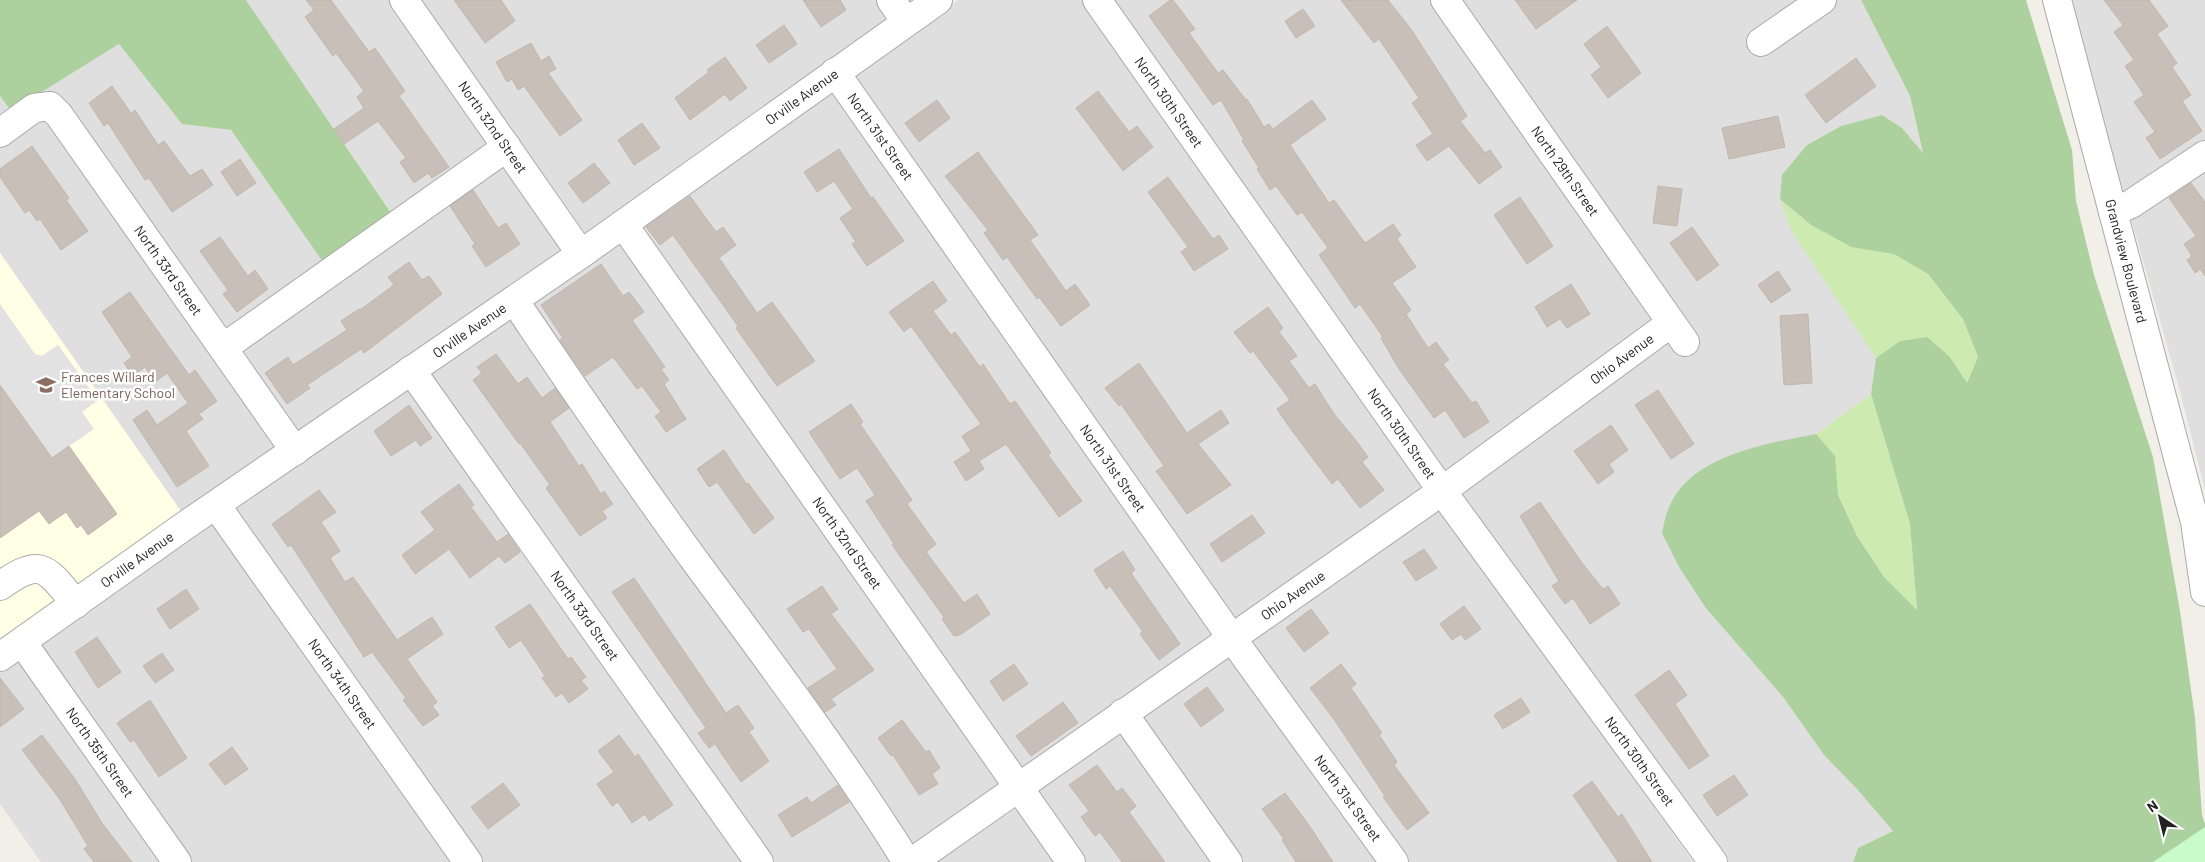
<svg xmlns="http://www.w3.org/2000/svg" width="2205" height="862" viewBox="0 0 2205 862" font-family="Barlow,sans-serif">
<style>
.residential{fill:#e0dfdf}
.education{fill:#ffffe5}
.grass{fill:#cdebb0}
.forest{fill:#add19e}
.park{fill:#c8facc}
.parking{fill:#e2e2e2}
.building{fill:#c7bfb8;stroke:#c4b6ab}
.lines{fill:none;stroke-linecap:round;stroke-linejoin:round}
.minor-casing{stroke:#a9a9a9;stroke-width:30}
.minor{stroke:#fff;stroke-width:28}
.labels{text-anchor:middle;stroke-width:5;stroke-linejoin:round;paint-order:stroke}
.street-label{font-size:14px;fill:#222;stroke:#fff}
.education-label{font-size:14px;fill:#785e54;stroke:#fff;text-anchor:start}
</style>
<rect width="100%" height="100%" fill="#f2efe9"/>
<path class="residential" d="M 246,0 L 390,0 L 562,239 L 564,248 L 560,257 L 185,517 L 0,253 L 0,96 L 11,111 L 119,44 L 182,124 L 231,130 L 325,265 L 394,216 Z
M 421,0 L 922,0 L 585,233 Z
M 958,0 L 1082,0 L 1693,862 L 774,862 L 432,383 L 431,374 L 434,367 Z
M 1109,0 L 1861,0 L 1910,96 L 1923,154 L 1902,128 L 1882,115 L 1841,126 L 1807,145 L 1792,232 L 1876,358 L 1871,394 L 1816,434 L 1782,441 L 1679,567 L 1705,607 L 1783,697 L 1824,755 L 1857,789 L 1893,831 L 1858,848 L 1853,862 L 1722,862 L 1674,796 L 1665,772 L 1436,461 Z
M 2069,0 L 2205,0 L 2205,490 L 2178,384 Z
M 409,388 L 745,862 L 41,862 L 0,804 L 0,671 L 400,391 Z"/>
<path class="education" d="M 0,253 L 185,517 L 0,646 Z"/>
<path class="grass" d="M 1780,199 L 1811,225 L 1851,247 L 1894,253 L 1928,274 L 1963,319 L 1978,357 L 1967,383 L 1950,357 L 1900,341 L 1876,358 L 1792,232 Z
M 1871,394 L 1910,524 L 1917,611 L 1884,577 L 1857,536 L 1838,495 L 1834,456 L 1816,434 Z"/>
<path class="forest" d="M 0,0 L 246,0 L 394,217 L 325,265 L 231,130 L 182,124 L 119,44 L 11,111 L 0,96 Z
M 1861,0 L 2026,0 L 2072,150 L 2076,201 L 2094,275 L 2153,457 L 2180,611 L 2195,718 L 2202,815 L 2205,824 L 2205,862 L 1853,862 L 1858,848 L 1893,831 L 1857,789 L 1824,755 L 1783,697 L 1705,607 L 1679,567 L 1662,533 C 1664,523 1666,512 1671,503 C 1694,455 1769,443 1816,434 L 1835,456 L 1838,495 L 1857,536 L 1884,577 L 1917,610 L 1910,524 L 1871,394 L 1876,358 L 1900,341 L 1927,337 L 1950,357 L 1967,383 L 1978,357 L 1963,319 L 1928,274 L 1894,254 L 1851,247 L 1811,225 L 1780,199 L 1782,175 L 1807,145 L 1841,126 L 1882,115 L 1902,128 L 1923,153 L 1910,96 Z"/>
<path class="park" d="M 2205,827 L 2205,862 L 2153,862 Z"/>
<path class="parking" d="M 0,304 L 35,354 L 42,356 L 58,345 L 98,400 L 82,412 L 94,429 L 52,458 L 0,385 Z"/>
<path class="building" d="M 306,0 L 331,0 L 369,52 L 375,48 L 405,91 L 399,96 L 449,167 L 432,178 L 428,173 L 414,183 L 400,162 L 406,158 L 378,121 L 344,144 L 334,129 L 364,108 L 357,97 L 364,91 L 336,53 L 333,56 L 305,17 L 314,10 Z
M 454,0 L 501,0 L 515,21 L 485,43 Z
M 803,0 L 840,0 L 846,10 L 821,27 Z
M 1170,0 L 1173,0 L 1195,29 L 1189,33 L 1218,73 L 1223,70 L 1246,100 L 1247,99 L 1264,127 L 1269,124 L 1273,129 L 1312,100 L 1326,119 L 1290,145 L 1329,203 L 1334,200 L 1365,243 L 1393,224 L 1401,235 L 1397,239 L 1416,267 L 1392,283 L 1411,310 L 1406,314 L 1428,348 L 1436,342 L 1449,360 L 1443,364 L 1472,403 L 1476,401 L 1489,422 L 1464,438 L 1445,410 L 1434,418 L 1399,369 L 1381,338 L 1383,337 L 1360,304 L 1355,308 L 1319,255 L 1328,248 L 1302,212 L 1297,215 L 1276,186 L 1270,190 L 1257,169 L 1259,168 L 1242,141 L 1244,140 L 1221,100 L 1213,105 L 1149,16 Z
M 1341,0 L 1388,0 L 1411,29 L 1467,116 L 1460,121 L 1485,153 L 1490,150 L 1502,167 L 1479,184 L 1449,146 L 1427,161 L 1416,145 L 1433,134 L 1412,103 L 1419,98 L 1379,39 L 1374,43 Z
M 1515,0 L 1577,0 L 1536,29 Z
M 2104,0 L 2149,0 L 2168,26 L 2157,34 L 2177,63 L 2172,67 L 2191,95 L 2182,101 L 2202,131 L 2160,159 L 2146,138 L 2155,132 L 2134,102 L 2144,95 L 2125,66 L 2134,60 L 2114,32 L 2123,25 Z
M 1303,9 L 1315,26 L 1296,38 L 1285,21 Z
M 784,25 L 797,44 L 769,63 L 756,45 Z
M 1607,26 L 1641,73 L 1608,98 L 1591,75 L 1601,67 L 1584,44 Z
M 531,43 L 541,61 L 549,56 L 556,69 L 548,73 L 582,120 L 560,136 L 524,86 L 518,90 L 512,79 L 507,82 L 496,62 Z
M 725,57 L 747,88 L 730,101 L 725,94 L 690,120 L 675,98 L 709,72 L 707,70 Z
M 1856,58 L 1876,86 L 1826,123 L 1805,95 Z
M 112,86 L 131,113 L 135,110 L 158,145 L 164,141 L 190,176 L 202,169 L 213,185 L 172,212 L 149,178 L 145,180 L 108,123 L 104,126 L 89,103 Z
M 1098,91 L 1129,132 L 1137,126 L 1153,147 L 1123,171 L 1076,108 Z
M 937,100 L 950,118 L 919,142 L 905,123 Z
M 1778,116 L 1785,147 L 1729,159 L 1722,128 Z
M 642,123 L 660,148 L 634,165 L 618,140 Z
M 32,146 L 69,198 L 66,200 L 88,231 L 61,250 L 40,219 L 37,221 L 29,210 L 25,213 L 0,177 L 0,169 Z
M 839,149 L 871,198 L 873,197 L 904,241 L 867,266 L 852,244 L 856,242 L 840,218 L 853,209 L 834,181 L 817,192 L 804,172 Z
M 978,152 L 1038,235 L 1030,240 L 1066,291 L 1075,284 L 1090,305 L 1061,326 L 1039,297 L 1037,299 L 1007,257 L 1003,260 L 984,233 L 988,230 L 945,176 Z
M 240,159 L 256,183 L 237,196 L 221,172 Z
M 594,163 L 610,183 L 583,203 L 568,183 Z
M 1168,177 L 1213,239 L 1219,235 L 1228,249 L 1194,271 L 1181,252 L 1188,247 L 1148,192 Z
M 2191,183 L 2205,202 L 2205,276 L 2200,269 L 2195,273 L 2187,260 L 2192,256 L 2184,244 L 2196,236 L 2169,198 Z
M 1658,186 L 1682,189 L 1677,226 L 1653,223 Z
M 473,190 L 498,228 L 506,223 L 520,244 L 486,267 L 472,246 L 475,244 L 450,206 Z
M 690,196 L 716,232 L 723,227 L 736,245 L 719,258 L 757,313 L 772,302 L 815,361 L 777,386 L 736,328 L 738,326 L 673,235 L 660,245 L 646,227 Z
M 1520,197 L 1553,246 L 1527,264 L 1494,215 Z
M 1692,227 L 1719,265 L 1697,281 L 1670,243 Z
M 220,237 L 248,276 L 255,270 L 268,289 L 237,312 L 223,294 L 228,290 L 200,251 Z
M 409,262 L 422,280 L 429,276 L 442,294 L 364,353 L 361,349 L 307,385 L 310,388 L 287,404 L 265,373 L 288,357 L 293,365 L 347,330 L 341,321 L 359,309 L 360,310 L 394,285 L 388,277 Z
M 601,264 L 623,296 L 629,292 L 644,312 L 632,320 L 665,367 L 661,369 L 669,380 L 664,384 L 686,419 L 666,432 L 655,416 L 661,412 L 642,386 L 637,389 L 613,357 L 585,376 L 560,340 L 563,338 L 541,305 Z
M 1778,271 L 1791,290 L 1771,303 L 1758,285 Z
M 933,281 L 947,301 L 933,311 L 951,335 L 955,332 L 980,367 L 983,364 L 1010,404 L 1015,401 L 1051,453 L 1048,455 L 1082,501 L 1059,517 L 1006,444 L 979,461 L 984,469 L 966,481 L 954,462 L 971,451 L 962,436 L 981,424 L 911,326 L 904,332 L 889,312 Z
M 1571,284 L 1590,314 L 1567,328 L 1560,319 L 1547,327 L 1535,307 Z
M 130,292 L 189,375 L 195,370 L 217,401 L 199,414 L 203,419 L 186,431 L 209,466 L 177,487 L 133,420 L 147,410 L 157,425 L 188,403 L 167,373 L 155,382 L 145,367 L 133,376 L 124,363 L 132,357 L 102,312 Z
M 1268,307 L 1283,328 L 1279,332 L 1297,356 L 1289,361 L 1309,388 L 1315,384 L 1334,414 L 1354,438 L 1368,457 L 1362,462 L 1384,490 L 1360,508 L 1338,479 L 1332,484 L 1290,428 L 1277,409 L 1290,400 L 1253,351 L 1250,353 L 1234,332 Z
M 1808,314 L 1812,383 L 1784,385 L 1780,316 Z
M 496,354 L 518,384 L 527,377 L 542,398 L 555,388 L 569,408 L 550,422 L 579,466 L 582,464 L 601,494 L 604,491 L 613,504 L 602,511 L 607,518 L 580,536 L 546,488 L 550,485 L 520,443 L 519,444 L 473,380 L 482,373 L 477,367 Z
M 1139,363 L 1187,433 L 1221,410 L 1229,423 L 1198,444 L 1231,485 L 1187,514 L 1156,471 L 1164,466 L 1121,404 L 1119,406 L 1105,388 Z
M 0,385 L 52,458 L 69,446 L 117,514 L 88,535 L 81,525 L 77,528 L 66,512 L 49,524 L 39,511 L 0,538 Z
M 1658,390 L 1694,444 L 1671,459 L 1635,405 Z
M 851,404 L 863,422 L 860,424 L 912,500 L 907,504 L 936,544 L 926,552 L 964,603 L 977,594 L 990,614 L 960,635 L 954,636 L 942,619 L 944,617 L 892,545 L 894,544 L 866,501 L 875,495 L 857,468 L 840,479 L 809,432 Z
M 409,405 L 432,438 L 420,446 L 416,440 L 391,456 L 374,431 Z
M 1611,425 L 1628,450 L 1609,464 L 1614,472 L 1598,484 L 1574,451 Z
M 724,450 L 747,485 L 748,483 L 774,518 L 754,534 L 717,482 L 709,487 L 697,469 Z
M 459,484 L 474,505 L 471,507 L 497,542 L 508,534 L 520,552 L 505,563 L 499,556 L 470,578 L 449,549 L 415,574 L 402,555 L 435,530 L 421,512 Z
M 319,490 L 336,512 L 321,522 L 340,551 L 330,558 L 345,582 L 353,577 L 397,640 L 432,617 L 443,634 L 407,659 L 437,702 L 432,706 L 439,715 L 423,726 L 403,700 L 406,698 L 372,652 L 364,657 L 291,545 L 288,547 L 272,524 Z
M 1540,502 L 1582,563 L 1603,589 L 1608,586 L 1620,604 L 1590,624 L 1573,598 L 1565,604 L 1552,586 L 1559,581 L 1520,516 Z
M 1252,515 L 1265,533 L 1222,562 L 1210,544 Z
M 1424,549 L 1437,568 L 1416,581 L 1403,562 Z
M 1123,551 L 1135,570 L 1131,573 L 1180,644 L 1159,660 L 1140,634 L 1143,632 L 1110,586 L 1106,589 L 1094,570 Z
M 634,578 L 726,713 L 738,705 L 754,728 L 749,732 L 769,761 L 741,782 L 715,744 L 709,748 L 698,733 L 706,728 L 612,592 Z
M 822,586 L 838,609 L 831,614 L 874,670 L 831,699 L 836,705 L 825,712 L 808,688 L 837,669 L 809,629 L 803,632 L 787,609 Z
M 186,589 L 199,609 L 170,629 L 157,609 Z
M 530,604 L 568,659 L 571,657 L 586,677 L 581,680 L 588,689 L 569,703 L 562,693 L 556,697 L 542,678 L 545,676 L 521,640 L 509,648 L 495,627 Z
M 1464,606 L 1481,629 L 1465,640 L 1461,634 L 1452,640 L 1440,624 Z
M 1311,609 L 1329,633 L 1304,652 L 1286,628 Z
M 97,637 L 121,672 L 98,688 L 75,652 Z
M 162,653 L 174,670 L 155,683 L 143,666 Z
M 1014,664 L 1028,684 L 1003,701 L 990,681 Z
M 1341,664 L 1356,684 L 1351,688 L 1382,733 L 1379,735 L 1397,762 L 1394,765 L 1429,813 L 1407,830 L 1383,797 L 1385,796 L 1333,718 L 1310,688 Z
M 1669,670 L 1687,695 L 1675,704 L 1709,756 L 1689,769 L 1635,695 Z
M 0,678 L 24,709 L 0,727 Z
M 1207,687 L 1224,710 L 1201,727 L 1184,704 Z
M 1521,698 L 1530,712 L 1503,729 L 1494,715 Z
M 150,700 L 187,758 L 159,777 L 134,740 L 130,742 L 117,723 Z
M 1063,702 L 1078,723 L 1031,756 L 1016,736 Z
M 902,720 L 926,752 L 929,750 L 940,768 L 932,774 L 938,784 L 919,795 L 893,755 L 891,756 L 878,738 Z
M 42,735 L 75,779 L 102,823 L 132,862 L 94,862 L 84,849 L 88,846 L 59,798 L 22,750 Z
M 619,735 L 635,757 L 638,754 L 673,805 L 649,821 L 645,814 L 632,823 L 618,802 L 612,806 L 597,784 L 614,772 L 598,751 Z
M 232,747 L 248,769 L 225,785 L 209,764 Z
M 1097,765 L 1117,792 L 1122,788 L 1136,806 L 1129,812 L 1165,862 L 1122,862 L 1100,832 L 1095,836 L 1081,817 L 1089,811 L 1069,785 Z
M 1734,775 L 1748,795 L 1717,816 L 1703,795 Z
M 1592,781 L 1618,817 L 1622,814 L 1652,862 L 1618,862 L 1573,795 Z
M 503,783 L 520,805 L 488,829 L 471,807 Z
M 838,785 L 849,802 L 792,837 L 778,815 L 807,797 L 811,803 Z
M 1285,793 L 1311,828 L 1333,862 L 1296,862 L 1282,840 L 1284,839 L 1262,809 Z"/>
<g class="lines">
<defs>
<g id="minor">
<path id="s1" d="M 404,0 L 581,254"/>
<path d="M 891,0 L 906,22"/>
<path id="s2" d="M 1097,0 L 1442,491 L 1713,862"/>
<path id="s3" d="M 1445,0 L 1685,342"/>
<path id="s4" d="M 2057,0 L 2195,522 L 2205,592"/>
<path d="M 1761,42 L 1822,0"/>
<path id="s5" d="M 835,72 L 1231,637 L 1394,862"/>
<path id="s6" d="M 0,133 L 34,108 L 50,106 L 59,115 L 295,451"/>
<path d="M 2113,212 L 2131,204 L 2205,155"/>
<path id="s7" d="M 623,224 L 1071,862"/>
<path d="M 514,300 C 575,390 636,481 701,569 C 772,665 844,761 907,862"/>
<path d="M 223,348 L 507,147"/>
<path id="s8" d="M 411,370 L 759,862"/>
<path id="s9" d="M 216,505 L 468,862"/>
<path d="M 0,586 C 42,556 46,568 76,604"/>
<path id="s10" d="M 22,642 L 177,862"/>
<path id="s11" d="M 0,657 L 183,527 L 581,254 L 938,0"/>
<path d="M 1123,713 L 1228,862"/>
<path id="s12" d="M 912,862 L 1442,491 L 1671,323"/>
</g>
</defs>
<use href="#minor" class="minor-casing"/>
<use href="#minor" class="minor"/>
</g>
<defs>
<symbol id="school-bare" viewBox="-9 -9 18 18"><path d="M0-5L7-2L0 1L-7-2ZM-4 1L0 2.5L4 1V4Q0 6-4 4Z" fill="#8d6e63" stroke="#fff" stroke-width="2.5" paint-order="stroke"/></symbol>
</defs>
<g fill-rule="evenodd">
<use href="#school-bare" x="32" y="371" width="28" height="28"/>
</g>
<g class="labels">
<g class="street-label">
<text dy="5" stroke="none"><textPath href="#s11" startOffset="978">Orville Avenue</textPath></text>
<text dy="5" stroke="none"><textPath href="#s2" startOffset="125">North 30th Street</textPath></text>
<text dy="5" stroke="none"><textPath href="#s1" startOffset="155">North 32nd Street</textPath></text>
<text dy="5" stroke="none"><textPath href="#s5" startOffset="79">North 31st Street</textPath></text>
<text dy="5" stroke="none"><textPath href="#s3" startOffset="209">North 29th Street</textPath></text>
<text dy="5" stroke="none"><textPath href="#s4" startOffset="270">Grandview Boulevard</textPath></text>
<text dy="5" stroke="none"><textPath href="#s6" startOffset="261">North 33rd Street</textPath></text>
<text dy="5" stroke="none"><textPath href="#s11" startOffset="572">Orville Avenue</textPath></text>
<text dy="5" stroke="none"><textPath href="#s12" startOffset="870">Ohio Avenue</textPath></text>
<text dy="5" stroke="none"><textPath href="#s2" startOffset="530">North 30th Street</textPath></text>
<text dy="5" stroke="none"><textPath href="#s5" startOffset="484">North 31st Street</textPath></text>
<text dy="5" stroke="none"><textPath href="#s7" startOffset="390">North 32nd Street</textPath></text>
<text dy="5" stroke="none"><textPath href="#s11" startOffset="168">Orville Avenue</textPath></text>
<text dy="5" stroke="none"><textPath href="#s12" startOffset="465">Ohio Avenue</textPath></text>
<text dy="5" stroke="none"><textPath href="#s8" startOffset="301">North 33rd Street</textPath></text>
<text dy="5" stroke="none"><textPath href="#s9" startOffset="219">North 34th Street</textPath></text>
<text dy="5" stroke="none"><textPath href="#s10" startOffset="135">North 35th Street</textPath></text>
<text dy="5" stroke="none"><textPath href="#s2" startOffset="935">North 30th Street</textPath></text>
<text dy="5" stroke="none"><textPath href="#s5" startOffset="889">North 31st Street</textPath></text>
</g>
<g class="education-label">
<text x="61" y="382">Frances Willard<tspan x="61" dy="16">Elementary School</tspan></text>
</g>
</g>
<g transform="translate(2160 817) rotate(325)" stroke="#ffffff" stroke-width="4" paint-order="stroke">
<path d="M0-4L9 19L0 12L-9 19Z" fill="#222222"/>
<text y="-8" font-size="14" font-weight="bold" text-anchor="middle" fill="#222222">N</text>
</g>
</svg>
